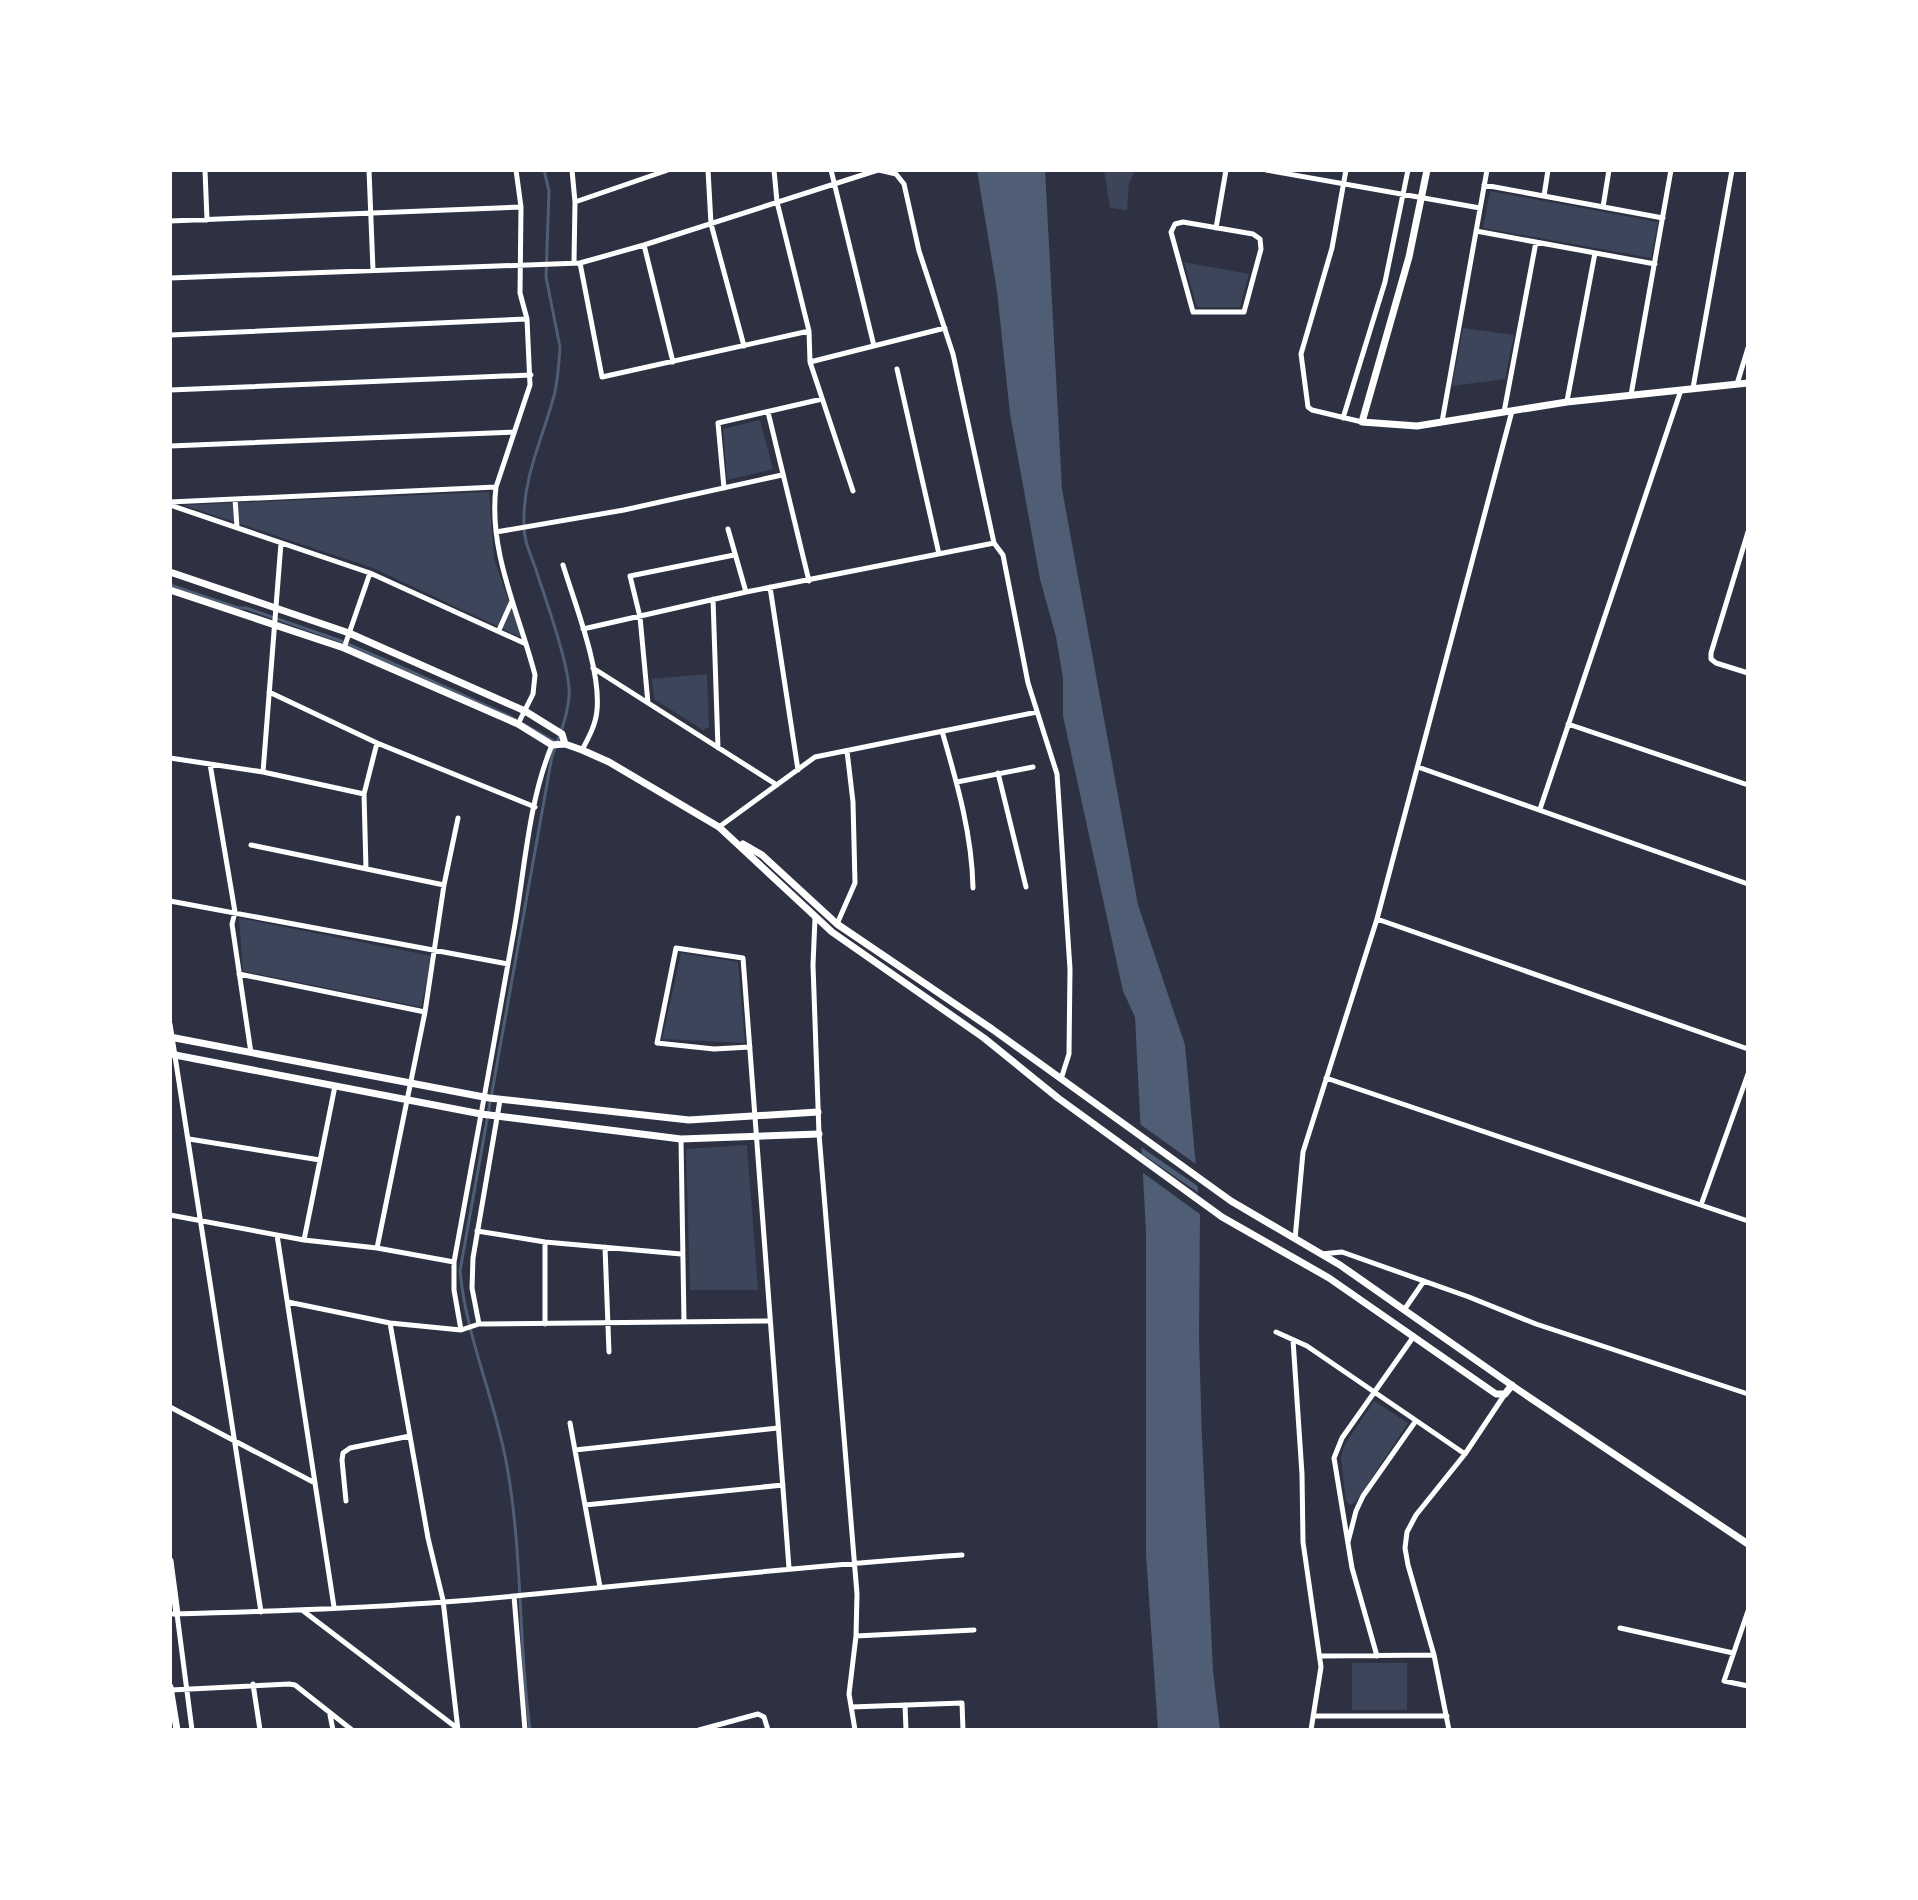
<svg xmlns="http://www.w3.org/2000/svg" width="1918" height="1900" viewBox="0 0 1918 1900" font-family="Manrope,sans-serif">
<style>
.green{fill:#3c4559}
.water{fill:#4f5d75}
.pier{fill:#2d3142}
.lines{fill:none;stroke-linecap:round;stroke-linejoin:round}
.stream{stroke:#4f5d75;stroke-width:3}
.minor{stroke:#fff;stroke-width:5}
.tertiary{stroke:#fff;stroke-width:7}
.secondary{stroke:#fff;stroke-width:7}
</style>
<rect width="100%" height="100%" fill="#2d3142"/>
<path class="green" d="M 1104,170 L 1135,170 L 1129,183 L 1127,210 L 1110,208 Z
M 1490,191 L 1658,222 L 1651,258 L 1483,228 Z
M 1184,262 L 1249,274 L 1240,307 L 1197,307 Z
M 1463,328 L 1514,335 L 1505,379 L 1452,386 Z
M 760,420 L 773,469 L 727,480 L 723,429 Z
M 489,492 L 494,559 L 522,638 L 373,568 L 183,505 Z
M 707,674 L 709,727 L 703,730 L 654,699 L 652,679 Z
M 239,918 L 432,956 L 421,1007 L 243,971 Z
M 681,953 L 738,962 L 745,1043 L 662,1039 Z
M 747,1145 L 758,1290 L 690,1290 L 686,1149 Z
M 1374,1401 L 1408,1423 L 1356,1502 L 1350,1505 L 1346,1501 L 1341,1457 L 1344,1446 Z
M 1352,1663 L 1407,1663 L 1407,1710 L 1352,1710 Z"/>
<path class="water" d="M 977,170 L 1045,170 L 1062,489 L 1138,905 L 1185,1045 L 1200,1212 L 1199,1338 L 1202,1438 L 1213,1671 L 1220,1730 L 1158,1730 L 1146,1555 L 1146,1234 L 1135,1017 L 1123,991 L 1063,716 L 1063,678 L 1056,637 L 1040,579 L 1010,414 L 997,291 Z"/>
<path class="pier" d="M 1137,1122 L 1200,1167 L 1202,1189 L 1138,1145 Z
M 1138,1151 L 1203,1196 L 1204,1217 L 1139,1170 Z"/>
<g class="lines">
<path class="stream" d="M 170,585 L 238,608 L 246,608 L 338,640 L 394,664 L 509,716 L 557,743
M 530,1730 C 518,1641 523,1550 506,1461 C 494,1397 466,1336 460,1271 L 552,756 C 559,737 567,718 569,697 C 572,673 546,600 537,573 C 532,556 524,544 524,526 C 522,479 542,440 554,396 C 558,380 559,363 560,347 L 546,277 L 549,191 L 544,170"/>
<path class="minor" d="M 205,170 L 207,220
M 369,170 L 373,270
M 516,170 L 521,207 L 520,293 L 527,319 L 530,385 L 496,487 C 488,552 519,613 535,675 L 533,694 L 518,724
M 572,170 L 575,202 L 574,262
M 708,170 L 711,224 L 744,346
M 774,170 L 777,202 L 809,331 L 810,362 L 853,491
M 831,170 L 874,346
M 879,170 L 896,174 L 904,184 L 919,251 L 953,354 L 994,543 L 1003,555 L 1028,683 L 1057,774 L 1070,969 L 1069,1054 L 1061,1079
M 1266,170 L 1480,208
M 1346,170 L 1332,248 L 1301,354 L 1308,407 L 1312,410 L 1362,422
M 1484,185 L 1663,218
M 1544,196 L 1548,170
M 575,202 L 668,170
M 1603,207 L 1609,170
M 170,221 L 521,207
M 1183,222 L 1253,234 L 1260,239 L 1261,249 L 1244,312 L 1193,312 L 1171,232 L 1175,224 Z
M 1216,228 L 1226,170
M 1476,231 L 1655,264
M 644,245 L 673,362
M 580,263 L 602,377 L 809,331
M 170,278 L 580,263 L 644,245 L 878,170
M 170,335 L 527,319
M 810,362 L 945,328
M 897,369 L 939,554
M 1737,384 L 1748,348
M 1693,388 L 1732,170
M 170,390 L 531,375
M 1631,395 L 1671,170
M 1567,401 L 1595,253
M 768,412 L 809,581
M 1504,412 L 1536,242
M 1343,418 L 1385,282 L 1408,170
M 1442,422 L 1487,170
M 170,446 L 514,432
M 724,488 L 718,423 L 822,399
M 235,499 L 237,527
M 170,502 L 496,487
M 170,505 L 370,573 L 526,644
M 728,529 L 746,592
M 496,532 L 624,510 L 782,475
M 1748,532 L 1711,653 L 1711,659 L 1716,663 L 1748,673
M 563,565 C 575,604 601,670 597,710 C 596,724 589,737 582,750
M 770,587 L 798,770
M 713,599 L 718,748
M 583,629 L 746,592 L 994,543
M 499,630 L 512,601
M 344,648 L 370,573
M 593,668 L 777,785
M 269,692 L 377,743 L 535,807
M 648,703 L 640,617 L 630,576 L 734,555
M 1568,724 L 1748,785
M 942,731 C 957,783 972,834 973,888
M 170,758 L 263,772 L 364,794
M 210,764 L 235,912 L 232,924 L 251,1053
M 1418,767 L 1748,884
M 263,772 L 281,543
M 998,773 L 1026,887
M 957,782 L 1033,767
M 1540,809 L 1681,390
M 719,827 L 815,757 L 1037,712
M 251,845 L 444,885
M 366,869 L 364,794 L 377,743
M 170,901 L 508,964
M 815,918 L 813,965 L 819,1134 L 857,1594 L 856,1636 L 849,1694 L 855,1730
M 1377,919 L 1748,1049
M 837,924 L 855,883 L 853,802 L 847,751
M 239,974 L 425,1012
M 170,1024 L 261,1612
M 750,1047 L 714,1049 L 657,1043 L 676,948 L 743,958 C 759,1162 774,1365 789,1568
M 1326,1078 L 1748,1221
M 189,1139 L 320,1160
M 681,1139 L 684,1322
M 1701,1205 L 1748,1074
M 170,1215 L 304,1240 L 377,1248 L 454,1262
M 477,1231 L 545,1242 L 681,1254
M 277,1235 L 334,1607
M 1295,1239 L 1303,1152 L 1377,919 L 1512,411
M 304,1240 L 335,1086
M 545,1242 L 545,1324
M 605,1247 L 609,1352
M 377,1248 L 425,1012 L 444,885 L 458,818
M 1321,1254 L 1342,1252 L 1469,1297 L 1536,1324 L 1748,1394
M 288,1302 L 390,1323 L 461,1330 L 479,1324 L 472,1288 L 473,1258 L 500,1100
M 1404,1310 L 1424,1281
M 390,1323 L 428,1538 L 443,1600 L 458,1730
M 479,1324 L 770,1321
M 461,1330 L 454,1290 L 454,1262 C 474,1151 495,1041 514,930 C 525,869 528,803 552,745
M 1276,1332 L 1307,1346 L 1465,1454
M 1293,1340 L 1302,1474 L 1303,1542 L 1321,1667 L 1311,1730
M 170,1407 L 315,1483
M 570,1423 L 600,1587
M 575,1450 L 778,1428
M 346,1501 L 342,1460 L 343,1453 L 350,1448 L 410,1436
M 585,1505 L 783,1485
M 1348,1542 L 1356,1511 L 1363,1496 L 1415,1422
M 514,1596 L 525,1730
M 302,1610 L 457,1728
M 1748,1611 L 1724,1681 L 1748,1686
M 170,1614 C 285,1611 401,1607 515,1596 C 664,1582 813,1565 962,1555
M 177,1614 L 192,1730
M 1620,1628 L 1733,1653
M 856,1636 L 974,1630
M 1320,1656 L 1434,1655
M 1377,1656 L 1352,1568 L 1334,1458 L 1342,1438 L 1414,1336
M 253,1684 L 260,1730
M 171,1690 L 289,1684 L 295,1685 L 352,1730
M 905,1705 L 906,1730
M 851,1707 L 962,1703 L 963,1730
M 330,1715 L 333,1730
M 1314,1716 L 1447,1716
M 699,1730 L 758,1714 L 764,1717 L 768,1730
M 1449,1730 L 1434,1655 L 1408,1565 L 1405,1548 L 1407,1532 L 1416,1515 L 1465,1454 L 1505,1394"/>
<path class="tertiary" d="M 1427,170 L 1409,257 L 1362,422 L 1417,426 L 1567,402 L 1748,383
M 170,1037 L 489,1098 L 689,1120 L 818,1112
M 170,1054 L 481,1114 L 681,1139 L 819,1134
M 170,1561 L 177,1614
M 170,1687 L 177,1730"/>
<path class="secondary" d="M 170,572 L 349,633 L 525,711 L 562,734 L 565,744
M 170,590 L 344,648 L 518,724 L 552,745 L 565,744 L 582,750 L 609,762 L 719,827 L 832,932 L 984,1038 L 1058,1098 L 1222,1217 L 1329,1278 L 1496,1394 L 1505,1394 L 1512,1385
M 743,844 L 762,855 L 837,924 L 992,1029 L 1231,1201 L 1340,1265 L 1520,1391 L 1748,1544"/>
</g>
<rect width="1918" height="1900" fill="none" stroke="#ffffff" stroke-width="344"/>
</svg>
